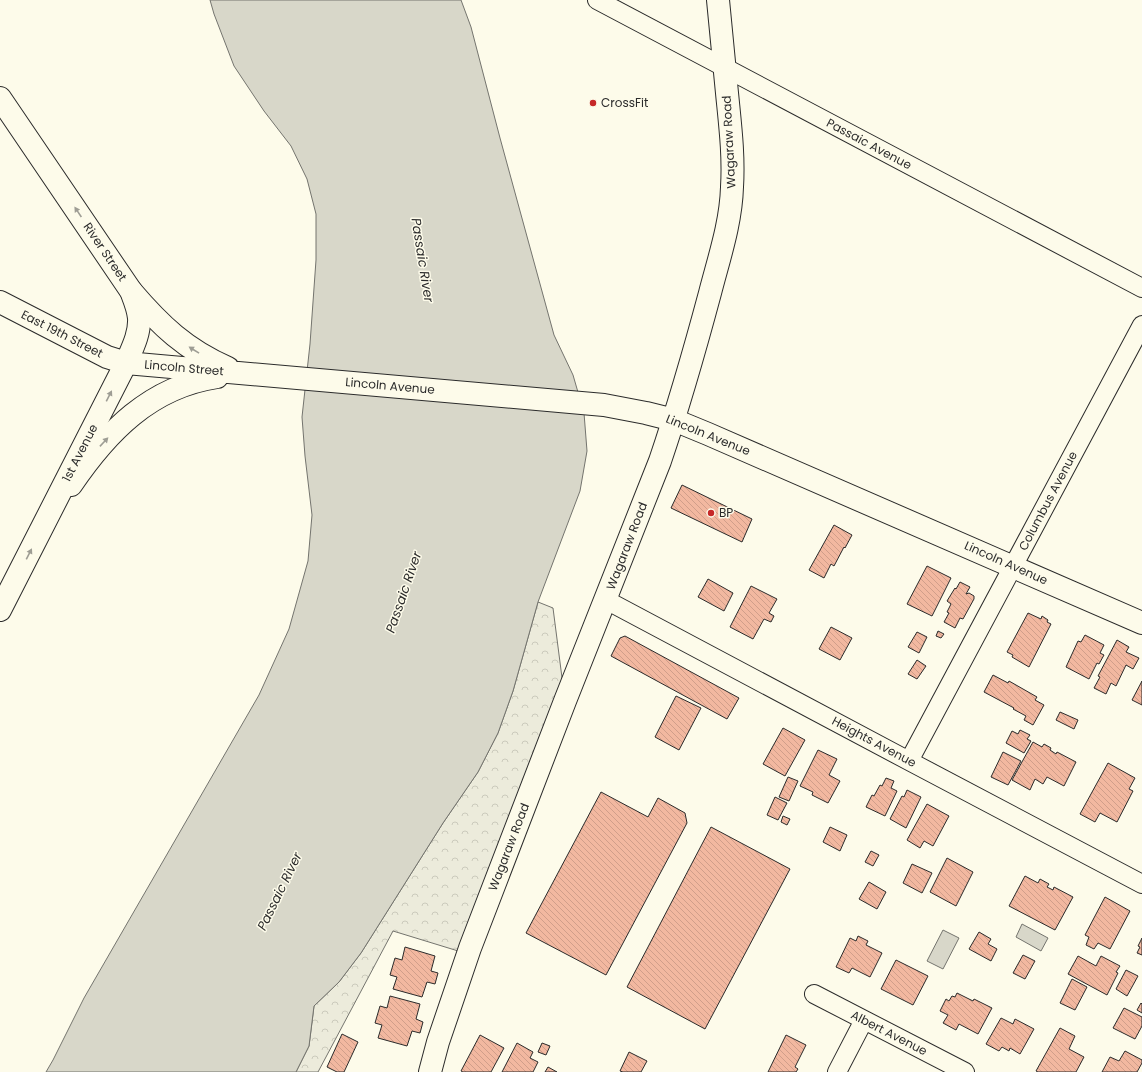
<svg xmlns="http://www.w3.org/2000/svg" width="1142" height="1072" viewBox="0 0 1142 1072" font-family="Poppins,sans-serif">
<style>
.forest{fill:url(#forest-crowns);stroke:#74746e}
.water{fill:#d8d7c9;stroke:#74746e}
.building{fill:url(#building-back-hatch);stroke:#2b2b2b}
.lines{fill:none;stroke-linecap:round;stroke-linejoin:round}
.minor-casing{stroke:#2b2b2b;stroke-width:20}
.secondary-casing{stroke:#2b2b2b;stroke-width:24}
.primary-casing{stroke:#2b2b2b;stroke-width:24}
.minor{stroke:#fdfbea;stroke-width:18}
.secondary{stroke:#fdfbea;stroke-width:22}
.primary{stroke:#fdfbea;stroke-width:22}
.oneway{fill:#9e9d94}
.poi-dot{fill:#c62828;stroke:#fdfbea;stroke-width:1.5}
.labels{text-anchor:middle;stroke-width:3;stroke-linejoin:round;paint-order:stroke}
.poi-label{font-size:12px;fill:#2b2b2b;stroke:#fdfbea;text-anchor:start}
.street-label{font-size:12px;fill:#2b2b2b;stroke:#fdfbea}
.water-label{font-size:13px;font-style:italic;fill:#2b2b2b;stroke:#fdfbea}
</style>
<defs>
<pattern id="forest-crowns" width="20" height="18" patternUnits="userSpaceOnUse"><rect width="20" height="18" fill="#ecebdb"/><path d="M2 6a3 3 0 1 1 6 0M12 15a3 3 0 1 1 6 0" fill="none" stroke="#cbcabc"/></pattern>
<pattern id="building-back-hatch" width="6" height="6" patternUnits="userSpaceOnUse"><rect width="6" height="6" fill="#f2b8a0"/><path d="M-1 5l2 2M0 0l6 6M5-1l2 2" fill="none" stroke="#d09e8a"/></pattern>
</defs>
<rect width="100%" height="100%" fill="#fdfbea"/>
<path class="forest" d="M 538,602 L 553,608 L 565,701 L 468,954 L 393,931 L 318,1072 L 296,1072 L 309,1046 L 314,1006 L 339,982 L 361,953 L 443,823 L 478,772 L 498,733 L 513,691 Z"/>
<path class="water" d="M 210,0 L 461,0 L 471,27 L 500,138 L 554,335 L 573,375 L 584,413 L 587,451 L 580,491 L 538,602 L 513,691 L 498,733 L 478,772 L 443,823 L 361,953 L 339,982 L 314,1006 L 309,1046 L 296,1072 L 46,1072 L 53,1060 L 84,998 L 259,695 L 289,629 L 308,561 L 312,515 L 305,456 L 302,417 L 310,344 L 316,260 L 316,214 L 307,179 L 291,146 L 264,111 L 234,66 L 214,14 Z
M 1022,924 L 1048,938 L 1041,951 L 1016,937 Z
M 943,930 L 959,938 L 943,969 L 927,961 Z"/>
<path class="building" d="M 682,485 L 752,519 L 742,542 L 671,508 Z
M 834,525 L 852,535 L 845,548 L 844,547 L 834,566 L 831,564 L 824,578 L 809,570 Z
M 927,566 L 951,578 L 932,616 L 907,604 Z
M 708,579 L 733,593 L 724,611 L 698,597 Z
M 960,582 L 970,587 L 966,594 L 969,593 L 974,596 L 974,599 L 963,619 L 960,618 L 955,628 L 944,622 L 949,613 L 947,612 L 951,604 L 947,601 L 955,588 L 956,589 Z
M 751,586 L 777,599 L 769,613 L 774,616 L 771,622 L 764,619 L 753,639 L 730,627 Z
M 1028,613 L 1041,619 L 1042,616 L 1048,620 L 1047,622 L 1051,624 L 1029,667 L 1012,657 L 1013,655 L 1007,652 Z
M 831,627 L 852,638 L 840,660 L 819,649 Z
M 938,631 L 944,634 L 941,638 L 936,636 Z
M 917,632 L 927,637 L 919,653 L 908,647 Z
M 1085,635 L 1104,645 L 1100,653 L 1104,655 L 1099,664 L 1097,663 L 1089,679 L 1066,667 L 1078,641 L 1081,642 Z
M 625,636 L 739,698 L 727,719 L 611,656 L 620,638 Z
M 1117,640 L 1129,647 L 1126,652 L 1139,658 L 1133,669 L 1126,665 L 1116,686 L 1111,683 L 1106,694 L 1094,688 L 1100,677 L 1098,676 Z
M 917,660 L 926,666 L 917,679 L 908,674 Z
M 993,675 L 1008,683 L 1009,681 L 1037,697 L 1035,700 L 1044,705 L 1033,725 L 1024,720 L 1026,716 L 1013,709 L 1014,708 L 984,692 Z
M 1142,681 L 1142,705 L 1132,700 Z
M 676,696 L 701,708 L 679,750 L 655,737 Z
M 1060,712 L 1078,720 L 1074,729 L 1056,720 Z
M 783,728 L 805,740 L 785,776 L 763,764 Z
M 1020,730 L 1030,735 L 1027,739 L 1031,741 L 1024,753 L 1006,743 L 1012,731 L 1018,734 Z
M 1033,742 L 1042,747 L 1044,744 L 1051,748 L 1050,750 L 1056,754 L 1057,752 L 1076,762 L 1064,786 L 1047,777 L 1043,784 L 1035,779 L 1030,790 L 1012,780 Z
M 818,750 L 837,759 L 829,775 L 840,781 L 828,803 L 812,795 L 813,792 L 800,786 Z
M 1003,752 L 1021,761 L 1008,785 L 991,777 Z
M 1108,763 L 1135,778 L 1129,789 L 1133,791 L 1117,822 L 1100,813 L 1095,822 L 1080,814 Z
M 788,777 L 798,781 L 789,801 L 779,797 Z
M 886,778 L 894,781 L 891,788 L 897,791 L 885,816 L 866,807 L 872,795 L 874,796 L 880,785 L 882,786 Z
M 907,790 L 921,797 L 906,828 L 890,819 L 902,796 L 904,797 Z
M 601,792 L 648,817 L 658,798 L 685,813 L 687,823 L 606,975 L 526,933 Z
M 775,797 L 787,803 L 778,820 L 767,815 Z
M 927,804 L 949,816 L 933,846 L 924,841 L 920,848 L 907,840 Z
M 783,816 L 790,819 L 787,825 L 781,822 Z
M 711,827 L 790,869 L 705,1029 L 627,987 Z
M 830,827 L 847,835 L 840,851 L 823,842 Z
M 871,851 L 879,855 L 873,866 L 865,862 Z
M 947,858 L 973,872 L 956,906 L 930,892 Z
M 912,864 L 932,873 L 922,893 L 903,883 Z
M 1025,876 L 1038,883 L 1040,879 L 1049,884 L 1047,887 L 1053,890 L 1054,887 L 1073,897 L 1055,930 L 1009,906 Z
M 869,882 L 886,892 L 877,909 L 859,899 Z
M 1105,897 L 1130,911 L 1110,949 L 1098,943 L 1094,949 L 1086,945 L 1089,937 L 1085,935 Z
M 979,932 L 991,939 L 988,944 L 997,949 L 991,961 L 969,949 Z
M 858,936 L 868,941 L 866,945 L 882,953 L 870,977 L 852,968 L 849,973 L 836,967 L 850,938 L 856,941 Z
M 1142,938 L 1142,955 L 1137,953 L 1140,947 L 1138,946 Z
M 405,947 L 435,956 L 431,971 L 438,973 L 435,984 L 427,982 L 422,997 L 393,989 L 397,977 L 390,975 L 395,958 L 402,960 Z
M 1023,955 L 1035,961 L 1025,979 L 1013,973 Z
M 1078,956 L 1096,966 L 1101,956 L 1120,966 L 1116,972 L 1118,973 L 1107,995 L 1068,974 Z
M 896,960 L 928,976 L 913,1005 L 881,989 Z
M 1126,970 L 1138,976 L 1127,996 L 1116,989 Z
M 1072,979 L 1087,987 L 1075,1010 L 1060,1003 Z
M 957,993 L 973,1001 L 974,999 L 992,1008 L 978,1034 L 959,1024 L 956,1030 L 943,1023 L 948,1015 L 940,1011 L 946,999 L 949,1001 L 952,996 L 955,997 Z
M 390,996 L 420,1004 L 416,1019 L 423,1022 L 420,1033 L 412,1031 L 407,1046 L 378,1038 L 382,1025 L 375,1023 L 380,1006 L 387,1008 Z
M 1141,1003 L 1142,1004 L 1142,1013 L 1137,1010 Z
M 1124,1008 L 1142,1017 L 1142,1026 L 1135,1039 L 1113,1028 Z
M 1001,1018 L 1013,1024 L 1015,1019 L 1034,1029 L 1020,1054 L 1010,1048 L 1009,1051 L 1002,1047 L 999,1051 L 986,1044 Z
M 1060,1028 L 1075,1036 L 1069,1049 L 1084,1057 L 1076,1072 L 1038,1072 L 1036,1071 Z
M 342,1034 L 358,1042 L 344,1072 L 337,1072 L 327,1067 Z
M 480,1035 L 504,1048 L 491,1072 L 463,1072 L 461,1071 Z
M 786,1035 L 806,1045 L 795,1067 L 798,1069 L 796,1072 L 768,1072 Z
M 517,1043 L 533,1052 L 530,1058 L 538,1062 L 533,1072 L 502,1072 Z
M 542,1043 L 550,1046 L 546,1055 L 538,1052 Z
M 1125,1051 L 1142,1060 L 1142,1063 L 1137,1072 L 1102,1072 L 1110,1057 L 1119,1061 Z
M 629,1052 L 647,1061 L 641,1072 L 623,1072 L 620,1071 Z
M 548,1067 L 557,1072 L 545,1072 Z"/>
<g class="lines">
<defs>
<path id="minor" d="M 597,0 L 1142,288
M 606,600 L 909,761 L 1142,884
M 909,761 L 1142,325
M 814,994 L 965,1072
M 837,1072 L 864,1020"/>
<path id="secondary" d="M 131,291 C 160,325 186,350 228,368
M 0,302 L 107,357 L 126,363 L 604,405 L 646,413 L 674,420 L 708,434 L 1142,623
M 71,485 C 107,432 150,387 217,377"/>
<path id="primary" d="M 0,98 L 131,291 C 134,299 138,308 139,318 C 140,334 132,349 126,363 L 0,610
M 430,1072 L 438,1042 L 470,948 L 565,701 L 660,461 C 679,405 695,349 710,293 C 719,258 731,223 732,187 C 734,155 730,124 727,93 C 724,62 721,31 718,0"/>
</defs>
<use href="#minor" class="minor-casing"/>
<use href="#secondary" class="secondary-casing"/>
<use href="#primary" class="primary-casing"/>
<use href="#minor" class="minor"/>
<use href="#secondary" class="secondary"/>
<use href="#primary" class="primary"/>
</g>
<defs><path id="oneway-solid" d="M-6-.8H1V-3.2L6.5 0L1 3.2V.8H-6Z"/></defs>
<g class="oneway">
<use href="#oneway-solid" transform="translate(78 212) rotate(-124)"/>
<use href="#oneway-solid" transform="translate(194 350) rotate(-148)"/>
<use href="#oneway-solid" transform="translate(109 396) rotate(-63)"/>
<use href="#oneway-solid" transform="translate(104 442) rotate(-47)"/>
<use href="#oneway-solid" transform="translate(29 554) rotate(-63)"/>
</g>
<g class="poi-dot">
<circle cx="593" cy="103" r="4"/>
<circle cx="711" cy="513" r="4"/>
</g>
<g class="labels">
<g class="poi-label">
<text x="601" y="107">CrossFit</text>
<text x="719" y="517">BP</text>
</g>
<g class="street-label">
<text transform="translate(729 142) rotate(-93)" y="4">Wagaraw Road</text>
<text transform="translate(869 144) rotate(28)" y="4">Passaic Avenue</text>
<text transform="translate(105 252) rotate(56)" y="4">River Street</text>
<text transform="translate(62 334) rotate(27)" y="4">East 19th Street</text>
<text transform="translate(184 368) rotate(5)" y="4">Lincoln Street</text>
<text transform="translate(390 386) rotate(5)" y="4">Lincoln Avenue</text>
<text transform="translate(708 435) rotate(22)" y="4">Lincoln Avenue</text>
<text transform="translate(80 453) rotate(-63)" y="4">1st Avenue</text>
<text transform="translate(1048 501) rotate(-62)" y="4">Columbus Avenue</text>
<text transform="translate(627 546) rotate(-69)" y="4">Wagaraw Road</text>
<text transform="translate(1006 563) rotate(24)" y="4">Lincoln Avenue</text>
<text transform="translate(874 742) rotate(28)" y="4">Heights Avenue</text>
<text transform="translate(509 847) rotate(-69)" y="4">Wagaraw Road</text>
<text transform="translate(889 1033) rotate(27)" y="4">Albert Avenue</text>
</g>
<g class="water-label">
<text transform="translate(423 260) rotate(81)" y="5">Passaic River</text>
<text transform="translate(403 592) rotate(-71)" y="5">Passaic River</text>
<text transform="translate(279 891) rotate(-64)" y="5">Passaic River</text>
</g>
</g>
</svg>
